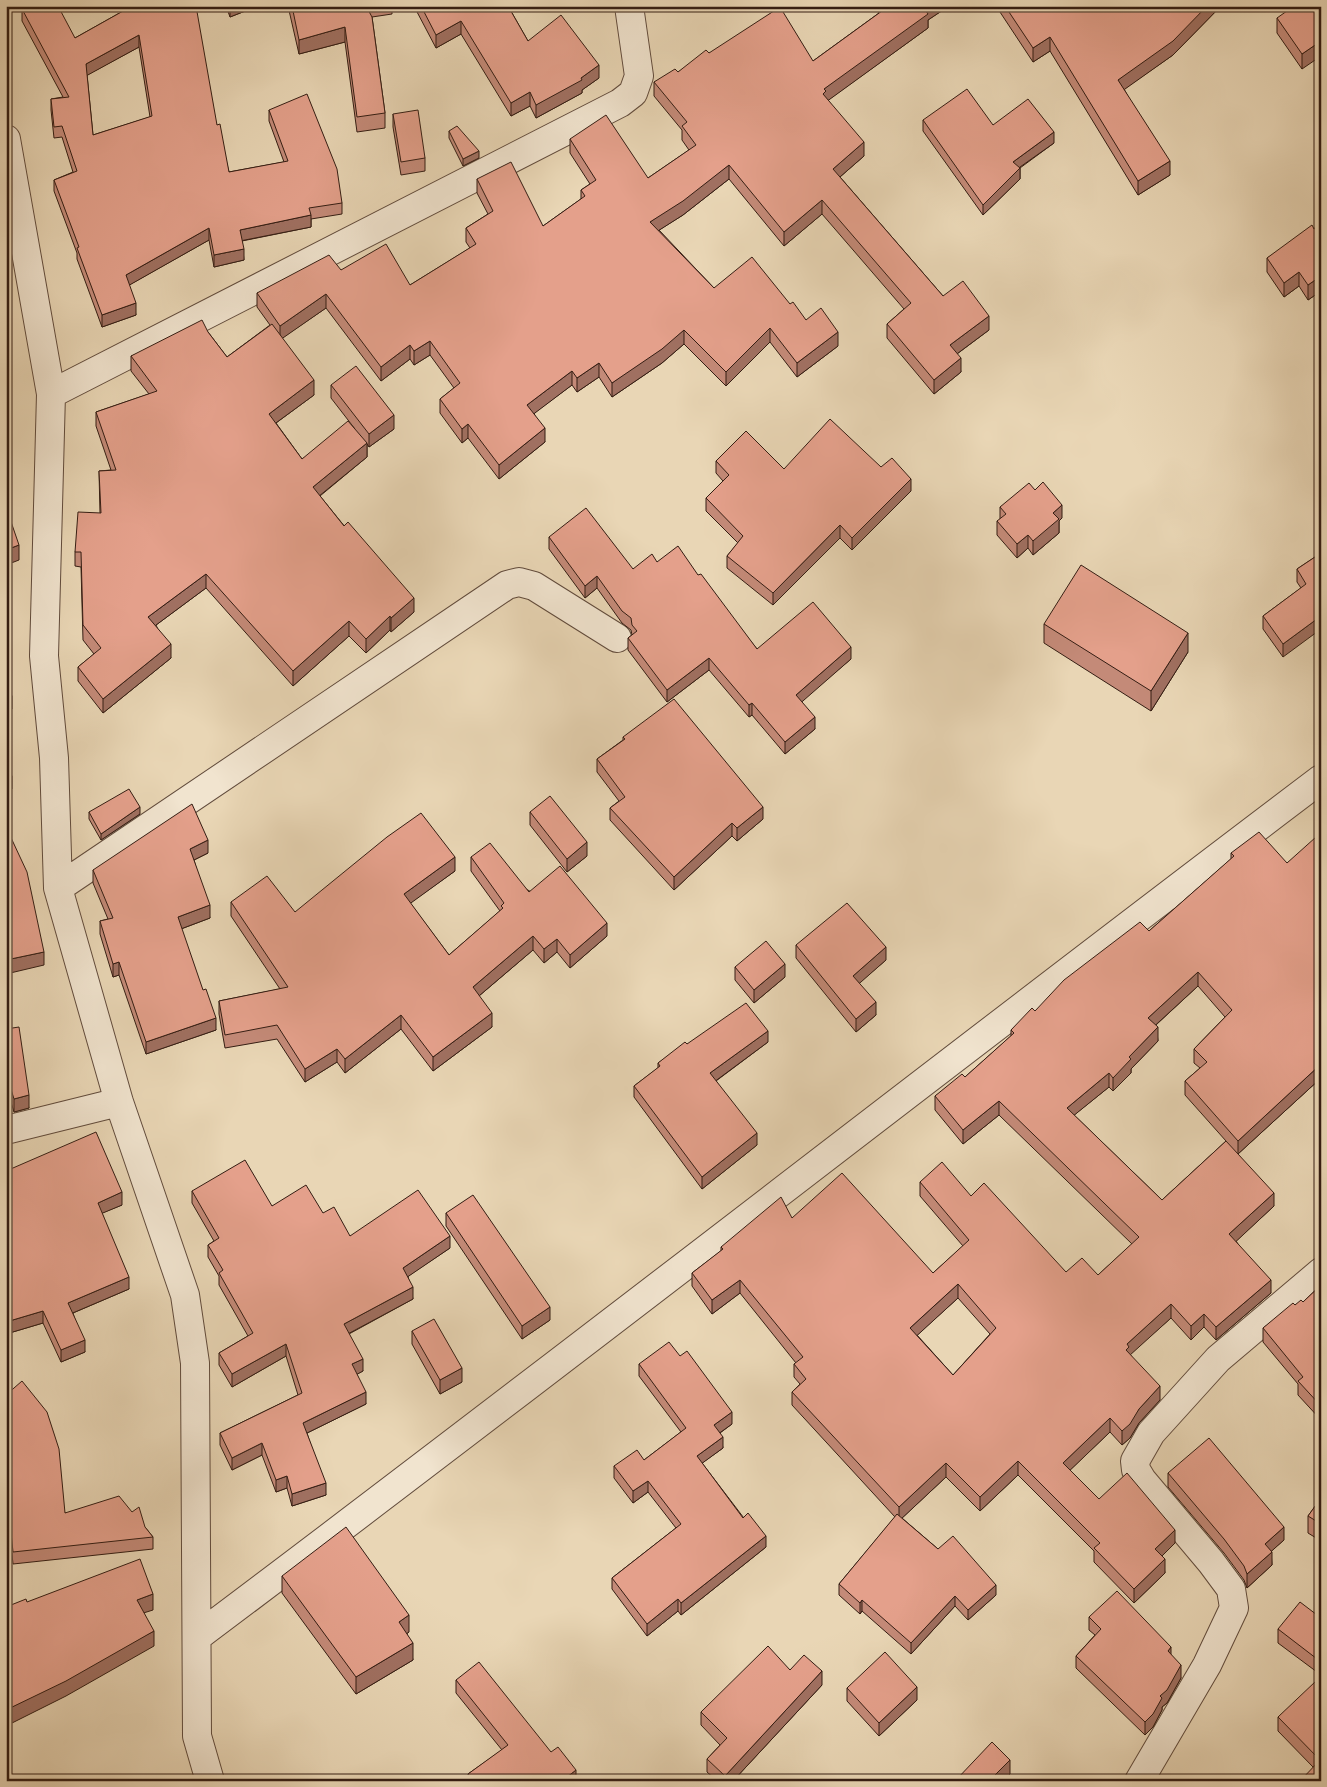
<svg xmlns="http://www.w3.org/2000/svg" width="1327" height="1787" viewBox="0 0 1327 1787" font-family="'Libre Bodoni',serif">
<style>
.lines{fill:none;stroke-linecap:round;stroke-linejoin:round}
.minor-casing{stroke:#614b3c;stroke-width:30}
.minor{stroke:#f1e4cf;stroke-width:28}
.wall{fill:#c48a78;stroke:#341d13;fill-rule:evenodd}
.shaded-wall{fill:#a07061;stroke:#341d13}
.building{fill:#e4a08b;stroke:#341d13;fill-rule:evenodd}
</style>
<rect width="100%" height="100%" fill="#e9d6b5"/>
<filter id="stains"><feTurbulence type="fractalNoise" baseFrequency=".004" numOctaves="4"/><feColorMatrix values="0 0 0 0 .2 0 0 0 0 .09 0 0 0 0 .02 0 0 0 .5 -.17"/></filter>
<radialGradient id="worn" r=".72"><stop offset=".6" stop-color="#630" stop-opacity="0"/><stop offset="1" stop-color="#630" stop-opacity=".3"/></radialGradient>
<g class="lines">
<defs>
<path id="minor" d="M 6,139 L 51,394 L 44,656 L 54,758 L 58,888 L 119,1102 L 185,1295 L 195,1363 L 197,1736 L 210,1781
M 51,394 L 620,103 L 633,93 L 639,76 L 629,6
M 58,888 L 507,585 L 519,582 L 534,586 L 617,638
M 6,1130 L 119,1102
M 197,1637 C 574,1354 945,1063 1321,779
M 1139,1781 L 1207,1665 L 1234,1608 L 1231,1589 L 1211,1562 L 1142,1480 L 1136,1470 L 1135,1461 L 1151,1433 L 1218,1359 L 1321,1272"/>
</defs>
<use href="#minor" class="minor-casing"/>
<use href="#minor" class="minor"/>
</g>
<path class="wall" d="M 132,6 L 217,125 L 229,172 L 284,162 L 269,121 L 269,110 L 342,203 L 342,214 L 311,219 L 311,227 L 242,241 L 244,260 L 214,267 L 209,240 L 129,285 L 136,315 L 102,327 L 77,259 L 77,253 L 54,191 L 54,180 L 73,172 L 62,137 L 54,138 L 51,110 L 51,99 L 63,97 L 22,21 L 22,9 L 75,38 ZM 139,47 L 150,117 L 93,135 L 87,75 Z
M 226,6 L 258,6 L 230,17 Z
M 288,6 L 392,6 L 392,14 L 372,17 L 385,113 L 385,128 L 357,132 L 345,42 L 299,54 Z
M 416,6 L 508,6 L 528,41 L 599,78 L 582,90 L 582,93 L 536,118 L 530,106 L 511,116 L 461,34 L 436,48 L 416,10 Z
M 874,6 L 949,6 L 928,20 L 928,28 L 828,100 L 864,156 L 840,177 L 943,296 L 989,330 L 957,354 L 961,372 L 934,394 L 887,338 L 887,324 L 904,309 L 822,214 L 784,246 L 729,179 L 683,215 L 659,230 L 714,288 L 790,304 L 806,320 L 838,346 L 797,377 L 770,342 L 726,386 L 684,344 L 662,363 L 612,397 L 599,377 L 577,392 L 572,385 L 534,413 L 545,442 L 499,479 L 468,438 L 462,443 L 440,413 L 440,399 L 454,388 L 430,355 L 414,365 L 410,359 L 381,381 L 326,308 L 282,338 L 314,395 L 276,423 L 302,459 L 355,429 L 331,398 L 331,385 L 394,429 L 369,447 L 367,444 L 367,457 L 320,496 L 414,612 L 391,632 L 390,630 L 366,653 L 349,636 L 293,686 L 206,588 L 156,625 L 171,658 L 103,713 L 78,681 L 78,667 L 94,654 L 83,640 L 81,567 L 75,566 L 75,552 L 100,513 L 99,471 L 111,470 L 96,426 L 96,412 L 149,394 L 131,371 L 131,356 L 208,332 L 227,357 L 270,325 L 257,307 L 257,293 L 341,270 L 410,285 L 470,248 L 466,242 L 466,228 L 488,214 L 477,193 L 477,179 L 543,226 L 581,199 L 581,190 L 590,184 L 570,153 L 570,139 L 648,178 L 689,150 L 682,140 L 682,130 L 654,96 L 654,82 L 678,72 L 709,53 L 813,61 L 879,13 Z
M 996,6 L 1221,6 L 1173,55 L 1124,89 L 1170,175 L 1138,195 L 1050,51 L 1033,62 Z
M 1321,6 L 1302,69 L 1277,33 L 1277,18 Z
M 393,114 L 425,158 L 425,171 L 401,175 L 393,127 Z
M 923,120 L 993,125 L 1054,143 L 1020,168 L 1020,179 L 983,215 L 923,131 Z
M 449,131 L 479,158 L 463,166 L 449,138 Z
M 1321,224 L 1321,291 L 1308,300 L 1299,286 L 1284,297 L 1267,272 L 1267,258 Z
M 716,461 L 784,469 L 881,467 L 911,491 L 852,550 L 840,538 L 773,605 L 727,568 L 727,556 L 738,543 L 706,511 L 706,498 L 723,481 L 716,473 Z
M 1035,490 L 1062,518 L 1059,521 L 1059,533 L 1033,555 L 1028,548 L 1017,558 L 997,535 L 997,521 L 1000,520 L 1000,507 Z
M 549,537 L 633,569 L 657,562 L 698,575 L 757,649 L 851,659 L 801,701 L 815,729 L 785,754 L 752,715 L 749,717 L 709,670 L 667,702 L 628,650 L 628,638 L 632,635 L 631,630 L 622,623 L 597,588 L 585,598 L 549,549 Z
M 1321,553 L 1283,657 L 1263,629 L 1263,616 L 1301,588 L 1297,582 L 1297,569 Z
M 1044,624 L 1188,652 L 1151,711 L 1044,643 Z
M 623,737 L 763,819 L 737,841 L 732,836 L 674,890 L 610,820 L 610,808 L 619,801 L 597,772 L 597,759 L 623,740 Z
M 89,812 L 140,814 L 101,840 L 89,819 Z
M 530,812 L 587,856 L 567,872 L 530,825 Z
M 1321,842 L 1321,1078 L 1238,1154 L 1274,1206 L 1236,1241 L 1271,1293 L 1216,1340 L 1204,1327 L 1191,1340 L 1171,1318 L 1130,1354 L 1160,1400 L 1139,1423 L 1130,1438 L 1122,1445 L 1110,1432 L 1070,1470 L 1099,1499 L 1175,1543 L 1162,1556 L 1165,1573 L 1134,1603 L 1094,1562 L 1094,1551 L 1018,1475 L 980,1511 L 946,1477 L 902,1518 L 938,1549 L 996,1595 L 968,1620 L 955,1606 L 911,1654 L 862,1611 L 860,1614 L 839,1595 L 839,1584 L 895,1517 L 792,1405 L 792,1392 L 800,1384 L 794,1377 L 794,1364 L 796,1363 L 740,1293 L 712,1314 L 692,1286 L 692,1273 L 721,1251 L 721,1247 L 792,1218 L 933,1273 L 963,1246 L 920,1196 L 920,1182 L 971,1196 L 1066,1272 L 1098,1275 L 1132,1244 L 999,1115 L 963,1144 L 935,1110 L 935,1096 L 965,1077 L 1011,1036 L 1011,1030 L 1035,1011 L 1149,931 L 1231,859 L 1231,853 L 1287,863 ZM 1198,986 L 1225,1017 L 1194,1049 L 1194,1063 L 1200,1068 L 1185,1081 L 1185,1095 L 1226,1141 L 1162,1200 L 1074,1115 L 1109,1087 L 1113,1091 L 1131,1073 L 1131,1069 L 1158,1041 L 1156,1025 ZM 958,1298 L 990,1334 L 953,1375 L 917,1335 Z
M 208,853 L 194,860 L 210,918 L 181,929 L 216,1030 L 146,1054 L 119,975 L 113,977 L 100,934 L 100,921 L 108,919 L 93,883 L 93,870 Z
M 471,857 L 607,936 L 570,968 L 557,952 L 544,963 L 533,950 L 479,996 L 492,1027 L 433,1071 L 401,1029 L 345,1073 L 337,1062 L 305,1082 L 277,1039 L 225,1048 L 219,1014 L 219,1001 L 280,989 L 231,916 L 231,902 L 295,912 L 455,871 L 410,903 L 449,955 L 500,911 L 471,871 Z
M 796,945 L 886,960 L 859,983 L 876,1015 L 856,1032 L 796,958 Z
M 735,967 L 785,977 L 754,1003 L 735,980 Z
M 6,1029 L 29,1108 L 14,1112 L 6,1086 Z
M 768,1042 L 716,1081 L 757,1145 L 702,1189 L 634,1097 L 634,1086 L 658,1068 L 658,1063 L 687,1044 Z
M 6,1171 L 122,1205 L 102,1213 L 129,1289 L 73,1313 L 85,1352 L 61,1362 L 43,1323 L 6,1334 Z
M 1321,1176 L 1321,1192 L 1320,1190 L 1320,1177 Z
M 192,1191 L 272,1206 L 323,1213 L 350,1236 L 450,1248 L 408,1276 L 413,1299 L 349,1334 L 363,1371 L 357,1374 L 366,1404 L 307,1433 L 326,1495 L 292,1506 L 287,1488 L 276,1492 L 262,1455 L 232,1470 L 220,1445 L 220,1433 L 298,1395 L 286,1356 L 232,1387 L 219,1365 L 219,1353 L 248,1336 L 219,1285 L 219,1276 L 208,1257 L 208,1245 L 214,1241 L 192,1203 Z
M 446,1213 L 550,1320 L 522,1339 L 446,1226 Z
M 1321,1285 L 1321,1420 L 1298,1395 L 1298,1384 L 1263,1342 L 1263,1328 L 1295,1305 L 1303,1302 Z
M 412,1331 L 462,1382 L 440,1394 L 412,1344 Z
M 639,1364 L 732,1424 L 720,1433 L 723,1448 L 702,1463 L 766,1547 L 681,1615 L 678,1611 L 647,1636 L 612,1589 L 612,1578 L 676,1528 L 648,1492 L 633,1503 L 614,1478 L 614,1466 L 644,1460 L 681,1432 L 639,1376 Z
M 6,1395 L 65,1513 L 145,1527 L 153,1537 L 153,1549 L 13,1564 L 6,1498 Z
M 1168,1473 L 1284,1540 L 1271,1551 L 1272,1565 L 1247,1588 L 1244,1580 L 1224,1553 L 1168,1487 Z
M 1321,1498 L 1321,1541 L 1308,1533 L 1308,1516 Z
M 282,1576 L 409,1632 L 407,1633 L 413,1660 L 356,1694 L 282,1593 Z
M 1089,1617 L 1171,1655 L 1181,1678 L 1167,1703 L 1162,1707 L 1162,1710 L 1153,1727 L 1145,1735 L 1076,1668 L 1076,1656 L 1095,1635 L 1089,1630 Z
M 1321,1618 L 1321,1675 L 1278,1643 L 1278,1629 Z
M 790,1670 L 822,1685 L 733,1781 L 717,1781 L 707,1772 L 707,1759 L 720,1745 L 701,1725 L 701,1712 Z
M 456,1680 L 551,1752 L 576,1781 L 468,1781 L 468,1774 L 502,1750 L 456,1693 Z
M 1321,1686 L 1321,1781 L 1313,1767 L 1278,1731 L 1278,1717 Z
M 847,1688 L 917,1700 L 879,1736 L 847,1701 Z"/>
<path class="shaded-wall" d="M 230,6 L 258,6 L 230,17 Z
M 927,6 L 949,6 L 928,20 L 928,28 L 826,102 L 823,94 L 824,89 Z
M 1207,6 L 1221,6 L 1173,55 L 1118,94 L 1118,80 Z
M 461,21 L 461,34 L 436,48 L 436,35 Z
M 345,27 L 345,42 L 299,54 L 299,40 Z
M 139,35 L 139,47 L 86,76 L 86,64 Z
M 1050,37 L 1050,51 L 1033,62 L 1033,48 Z
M 1321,41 L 1321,56 L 1302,69 L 1302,54 Z
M 599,65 L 599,78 L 582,90 L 582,93 L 536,118 L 536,105 L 581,78 Z
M 530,92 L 530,106 L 511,116 L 511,103 Z
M 1054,132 L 1054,143 L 1013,172 L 1013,162 Z
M 864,142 L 864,156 L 833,183 L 833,169 Z
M 479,151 L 479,158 L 463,166 L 463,159 Z
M 1170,161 L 1170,175 L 1138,195 L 1138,181 Z
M 729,165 L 729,179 L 683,215 L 650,236 L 650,222 Z
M 1020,168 L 1020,179 L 983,215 L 983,205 Z
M 822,200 L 822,214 L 784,246 L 784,232 Z
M 311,215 L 311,227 L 240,241 L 240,230 Z
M 209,228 L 209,240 L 126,287 L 126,275 Z
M 244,249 L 244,260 L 214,267 L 214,255 Z
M 1299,272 L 1299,286 L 1284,297 L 1284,283 Z
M 1321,276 L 1321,291 L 1308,300 L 1308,285 Z
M 326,294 L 326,308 L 280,340 L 280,326 Z
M 136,303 L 136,315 L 102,327 L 102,315 Z
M 989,316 L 989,330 L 950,359 L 950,345 Z
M 770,328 L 770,342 L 726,386 L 726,372 Z
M 684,330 L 684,344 L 662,363 L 612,397 L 612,383 Z
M 838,332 L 838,346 L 797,377 L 797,363 Z
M 430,341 L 430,355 L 414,365 L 414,351 Z
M 410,345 L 410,359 L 381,381 L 381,367 Z
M 961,358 L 961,372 L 934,394 L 934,380 Z
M 9,359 L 9,371 L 6,372 L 6,360 Z
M 599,363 L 599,377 L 577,392 L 577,378 Z
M 572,371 L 572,385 L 527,419 L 527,405 Z
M 314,380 L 314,395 L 269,428 L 269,414 Z
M 394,415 L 394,429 L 369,447 L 369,434 Z
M 468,424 L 468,438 L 462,443 L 462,429 Z
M 545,428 L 545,442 L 499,479 L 499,465 Z
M 367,443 L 367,457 L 313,501 L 313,487 Z
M 911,479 L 911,491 L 852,550 L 852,538 Z
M 1062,505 L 1062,518 L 1059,521 L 1059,533 L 1033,555 L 1033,541 L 1053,513 Z
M 840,525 L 840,538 L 773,605 L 773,593 Z
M 1028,535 L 1028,548 L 1017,558 L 1017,544 Z
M 19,545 L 19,560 L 6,565 L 6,550 Z
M 206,574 L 206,588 L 148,631 L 148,617 Z
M 597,576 L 597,588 L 585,598 L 585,586 Z
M 414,598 L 414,612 L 391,632 L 391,618 Z
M 390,616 L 390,630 L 366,653 L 366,639 Z
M 1321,616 L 1321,629 L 1283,657 L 1283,644 Z
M 349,621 L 349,636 L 293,686 L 293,671 Z
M 1188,633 L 1188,652 L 1151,711 L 1151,691 Z
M 171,644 L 171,658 L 103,713 L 103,699 Z
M 851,647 L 851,659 L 796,707 L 796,695 Z
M 709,658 L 709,670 L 667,702 L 667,690 Z
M 12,696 L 12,709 L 6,713 L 6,699 Z
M 752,703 L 752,715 L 749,717 L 749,705 Z
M 815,717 L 815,729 L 785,754 L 785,742 Z
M 12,776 L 12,789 L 6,793 L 6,779 Z
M 140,807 L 140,814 L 101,840 L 101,834 Z
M 763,807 L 763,819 L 737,841 L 737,828 Z
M 732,823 L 732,836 L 674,890 L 674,877 Z
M 208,840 L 208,853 L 190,862 L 190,849 Z
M 587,842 L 587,856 L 567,872 L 567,859 Z
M 455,857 L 455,871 L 404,908 L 404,894 Z
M 210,905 L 210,918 L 178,930 L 178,917 Z
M 607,923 L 607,936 L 570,968 L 570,955 Z
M 533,936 L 533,950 L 473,1001 L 473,987 Z
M 557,939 L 557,952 L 544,963 L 544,949 Z
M 886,947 L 886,960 L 853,989 L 853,976 Z
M 44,952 L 44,965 L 6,974 L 6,960 Z
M 119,962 L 119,975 L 113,977 L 113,964 Z
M 785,964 L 785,977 L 754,1003 L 754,990 Z
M 1198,972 L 1198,986 L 1148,1032 L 1148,1018 Z
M 876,1002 L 876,1015 L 856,1032 L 856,1019 Z
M 492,1013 L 492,1027 L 433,1071 L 433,1057 Z
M 401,1015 L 401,1029 L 345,1073 L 345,1059 Z
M 216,1018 L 216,1030 L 146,1054 L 146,1042 Z
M 1158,1027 L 1158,1041 L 1131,1069 L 1131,1073 L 1113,1091 L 1113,1078 L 1129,1057 Z
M 768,1031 L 768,1042 L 710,1085 L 710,1073 Z
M 337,1049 L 337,1062 L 305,1082 L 305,1069 Z
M 1321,1064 L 1321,1078 L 1238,1154 L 1238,1141 Z
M 1109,1073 L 1109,1087 L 1067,1121 L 1067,1108 Z
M 29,1095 L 29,1108 L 14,1112 L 14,1099 Z
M 999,1101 L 999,1115 L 963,1144 L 963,1130 Z
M 757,1133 L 757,1145 L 702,1189 L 702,1177 Z
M 122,1192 L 122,1205 L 98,1215 L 98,1203 Z
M 1274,1193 L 1274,1206 L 1229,1248 L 1229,1234 Z
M 450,1236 L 450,1248 L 403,1280 L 403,1268 Z
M 129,1277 L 129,1289 L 68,1315 L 68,1303 Z
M 740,1280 L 740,1293 L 712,1314 L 712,1300 Z
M 1271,1280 L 1271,1293 L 1216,1340 L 1216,1327 Z
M 958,1284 L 958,1298 L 910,1342 L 910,1328 Z
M 413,1287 L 413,1299 L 344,1336 L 344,1324 Z
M 1171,1304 L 1171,1318 L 1129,1356 L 1126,1350 L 1127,1344 Z
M 550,1307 L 550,1320 L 522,1339 L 522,1326 Z
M 43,1311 L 43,1323 L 6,1334 L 6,1322 Z
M 1204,1314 L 1204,1327 L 1191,1340 L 1191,1326 Z
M 85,1340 L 85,1352 L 61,1362 L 61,1350 Z
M 286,1344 L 286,1356 L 232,1387 L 232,1374 Z
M 363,1359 L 363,1371 L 352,1377 L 352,1364 Z
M 462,1368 L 462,1382 L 440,1394 L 440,1380 Z
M 1160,1386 L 1160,1400 L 1139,1423 L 1130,1438 L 1122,1445 L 1122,1431 L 1139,1409 Z
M 366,1392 L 366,1404 L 303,1435 L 303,1423 Z
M 732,1412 L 732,1424 L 714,1437 L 714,1425 Z
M 1110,1418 L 1110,1432 L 1063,1477 L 1063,1463 Z
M 723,1437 L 723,1448 L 697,1467 L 697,1456 Z
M 262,1443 L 262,1455 L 232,1470 L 232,1458 Z
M 1018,1461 L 1018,1475 L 980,1511 L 980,1497 Z
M 946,1463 L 946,1477 L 899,1521 L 899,1507 Z
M 287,1476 L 287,1488 L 276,1492 L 276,1480 Z
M 648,1481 L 648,1492 L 633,1503 L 633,1491 Z
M 326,1483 L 326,1495 L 292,1506 L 292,1494 Z
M 1284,1527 L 1284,1540 L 1265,1557 L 1265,1544 Z
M 1175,1530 L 1175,1543 L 1155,1563 L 1155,1549 Z
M 766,1536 L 766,1547 L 681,1615 L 681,1603 Z
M 1272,1552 L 1272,1565 L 1247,1588 L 1247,1574 Z
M 1165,1559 L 1165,1573 L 1134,1603 L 1134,1589 Z
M 996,1585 L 996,1595 L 968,1620 L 968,1610 Z
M 153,1594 L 153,1610 L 137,1615 L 137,1600 Z
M 955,1596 L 955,1606 L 911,1654 L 911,1643 Z
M 678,1599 L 678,1611 L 647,1636 L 647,1624 Z
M 862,1600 L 862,1611 L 860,1614 L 860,1603 Z
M 409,1615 L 409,1632 L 399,1639 L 399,1622 Z
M 154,1631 L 154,1646 L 66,1696 L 6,1726 L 6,1710 Z
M 413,1643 L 413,1660 L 356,1694 L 356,1677 Z
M 1171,1647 L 1171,1660 L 1168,1651 Z
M 1181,1665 L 1181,1678 L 1167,1703 L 1162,1707 L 1162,1710 L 1153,1727 L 1145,1735 L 1145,1722 L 1160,1696 Z
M 822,1671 L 822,1685 L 733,1781 L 725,1781 L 725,1776 Z
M 917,1687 L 917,1700 L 879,1736 L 879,1723 Z
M 1010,1760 L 1010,1774 L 1003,1781 L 989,1781 Z
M 576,1770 L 576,1781 L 562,1781 Z"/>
<path class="building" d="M 27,6 L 58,6 L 75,38 L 132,6 L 196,6 L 217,125 L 220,124 L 229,172 L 288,161 L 269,110 L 307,94 L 337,169 L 342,203 L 309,208 L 311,215 L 240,230 L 244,249 L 214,255 L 209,228 L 126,275 L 136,303 L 102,315 L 77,248 L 79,247 L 54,180 L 77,171 L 62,126 L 54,127 L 51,99 L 69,97 L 22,9 ZM 139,35 L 152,116 L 93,135 L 86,64 Z
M 292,6 L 366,6 L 372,17 L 385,113 L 357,117 L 345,27 L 299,40 Z
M 421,6 L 508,6 L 528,41 L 561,15 L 599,65 L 581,78 L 582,80 L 536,105 L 530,92 L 511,103 L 461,21 L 436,35 Z
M 885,6 L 927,6 L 924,8 L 928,14 L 824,89 L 826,91 L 823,94 L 864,142 L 833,169 L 943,296 L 963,281 L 989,316 L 950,345 L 961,358 L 934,380 L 887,324 L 911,303 L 822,200 L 784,232 L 729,165 L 683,201 L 650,222 L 714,288 L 752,257 L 790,304 L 793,302 L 806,320 L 821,308 L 838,332 L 797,363 L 770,328 L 726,372 L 684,330 L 662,349 L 612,383 L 599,363 L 577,378 L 572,371 L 527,405 L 545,428 L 499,465 L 468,424 L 462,429 L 440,399 L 460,383 L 430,341 L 414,351 L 410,345 L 381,367 L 326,294 L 280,326 L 257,293 L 329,255 L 341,270 L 386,244 L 410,285 L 476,244 L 466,228 L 493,211 L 477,179 L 511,162 L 543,226 L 585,196 L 581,190 L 596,180 L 570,139 L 606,115 L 648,178 L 696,145 L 682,126 L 687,122 L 654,82 L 675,69 L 678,72 L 706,50 L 709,53 L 780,7 L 813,61 L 886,8 Z
M 1005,6 L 1207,6 L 1173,41 L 1118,80 L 1170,161 L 1138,181 L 1050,37 L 1033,48 Z
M 1294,6 L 1321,6 L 1321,41 L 1302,54 L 1277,18 Z
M 967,89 L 993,125 L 1028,99 L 1054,132 L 1013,162 L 1020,168 L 983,205 L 923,120 Z
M 418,110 L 425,158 L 401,162 L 393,114 Z
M 457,126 L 479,151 L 463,159 L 449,131 Z
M 1321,224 L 1321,256 L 1319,257 L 1321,259 L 1321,276 L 1308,285 L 1299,272 L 1284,283 L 1267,258 L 1312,225 L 1314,229 Z
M 202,320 L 208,332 L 227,357 L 272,324 L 314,380 L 269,414 L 302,459 L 348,421 L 367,443 L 313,487 L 344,526 L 348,522 L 414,598 L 391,618 L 390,616 L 366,639 L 349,621 L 293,671 L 206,574 L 148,617 L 171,644 L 103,699 L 78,667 L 101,648 L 83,625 L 81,552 L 75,552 L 78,512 L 101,513 L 99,471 L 116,470 L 96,412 L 157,391 L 131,356 Z
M 6,344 L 9,359 L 6,360 Z
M 356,366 L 394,415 L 369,434 L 331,385 Z
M 830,419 L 881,467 L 892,458 L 911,479 L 852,538 L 840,525 L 773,593 L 727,556 L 743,536 L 706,498 L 729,475 L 716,461 L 746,431 L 784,469 Z
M 1043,482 L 1062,505 L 1053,513 L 1059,519 L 1033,541 L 1028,535 L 1017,544 L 997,521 L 1006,514 L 1000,507 L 1029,483 L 1035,490 Z
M 586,508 L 633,569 L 652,554 L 657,562 L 678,546 L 698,575 L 701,574 L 757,649 L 813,602 L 851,647 L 796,695 L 815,717 L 785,742 L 752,703 L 749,705 L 709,658 L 667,690 L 628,638 L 637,631 L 632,625 L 631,618 L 622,611 L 597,576 L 585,586 L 549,537 Z
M 6,513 L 8,513 L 19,545 L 6,550 Z
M 1321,553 L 1321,616 L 1283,644 L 1263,616 L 1306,584 L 1297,569 Z
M 1081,565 L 1188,633 L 1151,691 L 1044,624 Z
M 6,685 L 12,696 L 6,699 Z
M 674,699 L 763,807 L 737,828 L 732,823 L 674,877 L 610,808 L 625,797 L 597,759 L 625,739 L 623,737 Z
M 6,767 L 12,776 L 6,779 Z
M 129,789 L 140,807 L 101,834 L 89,812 Z
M 550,796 L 587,842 L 567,859 L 530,812 Z
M 192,804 L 208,840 L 190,849 L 210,905 L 178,917 L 203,990 L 206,989 L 216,1018 L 146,1042 L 119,962 L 113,964 L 100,921 L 113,918 L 93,870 Z
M 421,813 L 455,857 L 404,894 L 449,955 L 503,908 L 501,906 L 504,903 L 471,857 L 490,843 L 529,892 L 560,866 L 607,923 L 570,955 L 557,939 L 544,949 L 533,936 L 473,987 L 492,1013 L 433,1057 L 401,1015 L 345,1059 L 337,1049 L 305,1069 L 277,1025 L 225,1035 L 219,1001 L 288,987 L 231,902 L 267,876 L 295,912 L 387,837 Z
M 6,827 L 27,872 L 44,952 L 6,960 Z
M 1259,832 L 1287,863 L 1316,837 L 1321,842 L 1321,1064 L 1238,1141 L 1185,1081 L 1207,1062 L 1194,1049 L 1232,1010 L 1198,972 L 1148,1018 L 1158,1027 L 1129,1057 L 1131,1059 L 1113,1078 L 1109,1073 L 1067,1108 L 1162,1200 L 1226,1141 L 1274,1193 L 1229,1234 L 1271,1280 L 1216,1327 L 1204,1314 L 1191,1326 L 1171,1304 L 1127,1344 L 1129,1347 L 1126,1350 L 1160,1386 L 1139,1409 L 1130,1424 L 1122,1431 L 1110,1418 L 1063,1463 L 1099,1499 L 1127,1473 L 1175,1530 L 1155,1549 L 1165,1559 L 1134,1589 L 1094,1548 L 1100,1543 L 1018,1461 L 980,1497 L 946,1463 L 899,1507 L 792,1392 L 806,1379 L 794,1364 L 803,1357 L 740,1280 L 712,1300 L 692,1273 L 723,1249 L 721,1247 L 781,1197 L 792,1218 L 842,1173 L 933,1273 L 969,1240 L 920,1182 L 942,1162 L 971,1196 L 984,1183 L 1066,1272 L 1082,1258 L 1098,1275 L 1139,1237 L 999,1101 L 963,1130 L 935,1096 L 962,1074 L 965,1077 L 1014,1033 L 1011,1030 L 1032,1008 L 1035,1011 L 1064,980 L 1140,922 L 1149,931 L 1234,856 L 1231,853 ZM 958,1284 L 996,1328 L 953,1375 L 910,1328 Z
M 847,903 L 886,947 L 853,976 L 876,1002 L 856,1019 L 796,945 Z
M 766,941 L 785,964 L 754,990 L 735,967 Z
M 746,1003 L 768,1031 L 710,1073 L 757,1133 L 702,1177 L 634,1086 L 660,1066 L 658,1063 L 685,1042 L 687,1044 Z
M 19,1027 L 29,1095 L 14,1099 L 6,1073 L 6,1029 Z
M 96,1132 L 122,1192 L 98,1203 L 129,1277 L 68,1303 L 85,1340 L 61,1350 L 43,1311 L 6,1322 L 6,1171 Z
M 245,1160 L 272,1206 L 306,1185 L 323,1213 L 334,1207 L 350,1236 L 418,1190 L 450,1236 L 403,1268 L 413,1287 L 344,1324 L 363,1359 L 352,1364 L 366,1392 L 303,1423 L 326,1483 L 292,1494 L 287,1476 L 276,1480 L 262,1443 L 232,1458 L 220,1433 L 302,1393 L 286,1344 L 232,1374 L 219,1353 L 253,1333 L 219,1273 L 223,1270 L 208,1245 L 219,1238 L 192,1191 Z
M 473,1195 L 550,1307 L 522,1326 L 446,1213 Z
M 1321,1285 L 1321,1406 L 1298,1381 L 1303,1377 L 1263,1328 L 1293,1303 L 1295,1305 L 1301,1300 L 1303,1302 Z
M 434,1319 L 462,1368 L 440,1380 L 412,1331 Z
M 669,1342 L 680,1356 L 687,1351 L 732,1412 L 714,1425 L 723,1437 L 697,1456 L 743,1518 L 748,1513 L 766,1536 L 681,1603 L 678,1599 L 647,1624 L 612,1578 L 681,1524 L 648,1481 L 633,1491 L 614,1466 L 637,1450 L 644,1460 L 686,1428 L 639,1364 Z
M 22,1381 L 47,1412 L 59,1449 L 65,1513 L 119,1496 L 132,1512 L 139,1507 L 145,1527 L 153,1537 L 13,1552 L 6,1485 L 6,1395 Z
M 1209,1438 L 1284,1527 L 1265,1544 L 1272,1552 L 1247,1574 L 1244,1566 L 1224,1539 L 1168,1473 Z
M 1321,1498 L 1321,1524 L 1308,1516 Z
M 897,1514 L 938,1549 L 953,1536 L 996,1585 L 968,1610 L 955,1596 L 911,1643 L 862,1600 L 860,1603 L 839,1584 Z
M 346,1527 L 409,1615 L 399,1622 L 413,1643 L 356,1677 L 282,1576 Z
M 140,1559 L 153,1594 L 137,1600 L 154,1631 L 66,1681 L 6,1710 L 6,1607 L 26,1599 L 27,1602 Z
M 1117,1591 L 1171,1647 L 1168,1651 L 1181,1665 L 1167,1690 L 1160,1696 L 1162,1698 L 1153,1714 L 1145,1722 L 1076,1656 L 1101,1629 L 1089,1617 Z
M 1300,1602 L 1321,1618 L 1321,1662 L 1278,1629 Z
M 768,1646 L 790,1670 L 804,1655 L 822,1671 L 725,1776 L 707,1759 L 727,1738 L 701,1712 Z
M 885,1652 L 917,1687 L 879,1723 L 847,1688 Z
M 479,1662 L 551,1752 L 558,1747 L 576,1770 L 562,1781 L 473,1781 L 468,1774 L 508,1745 L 456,1680 Z
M 1316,1681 L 1321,1686 L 1321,1781 L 1300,1781 L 1320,1760 L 1278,1717 Z
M 992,1742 L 1010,1760 L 989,1781 L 956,1781 L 956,1780 Z"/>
<rect width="1327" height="1787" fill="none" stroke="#e9d6b5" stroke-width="25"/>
<rect x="8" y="8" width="1312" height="1772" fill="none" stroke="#341d13" stroke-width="2.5"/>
<rect x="12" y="12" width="1302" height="1762" fill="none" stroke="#341d13"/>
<rect width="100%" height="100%" filter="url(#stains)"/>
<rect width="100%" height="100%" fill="url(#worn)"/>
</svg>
